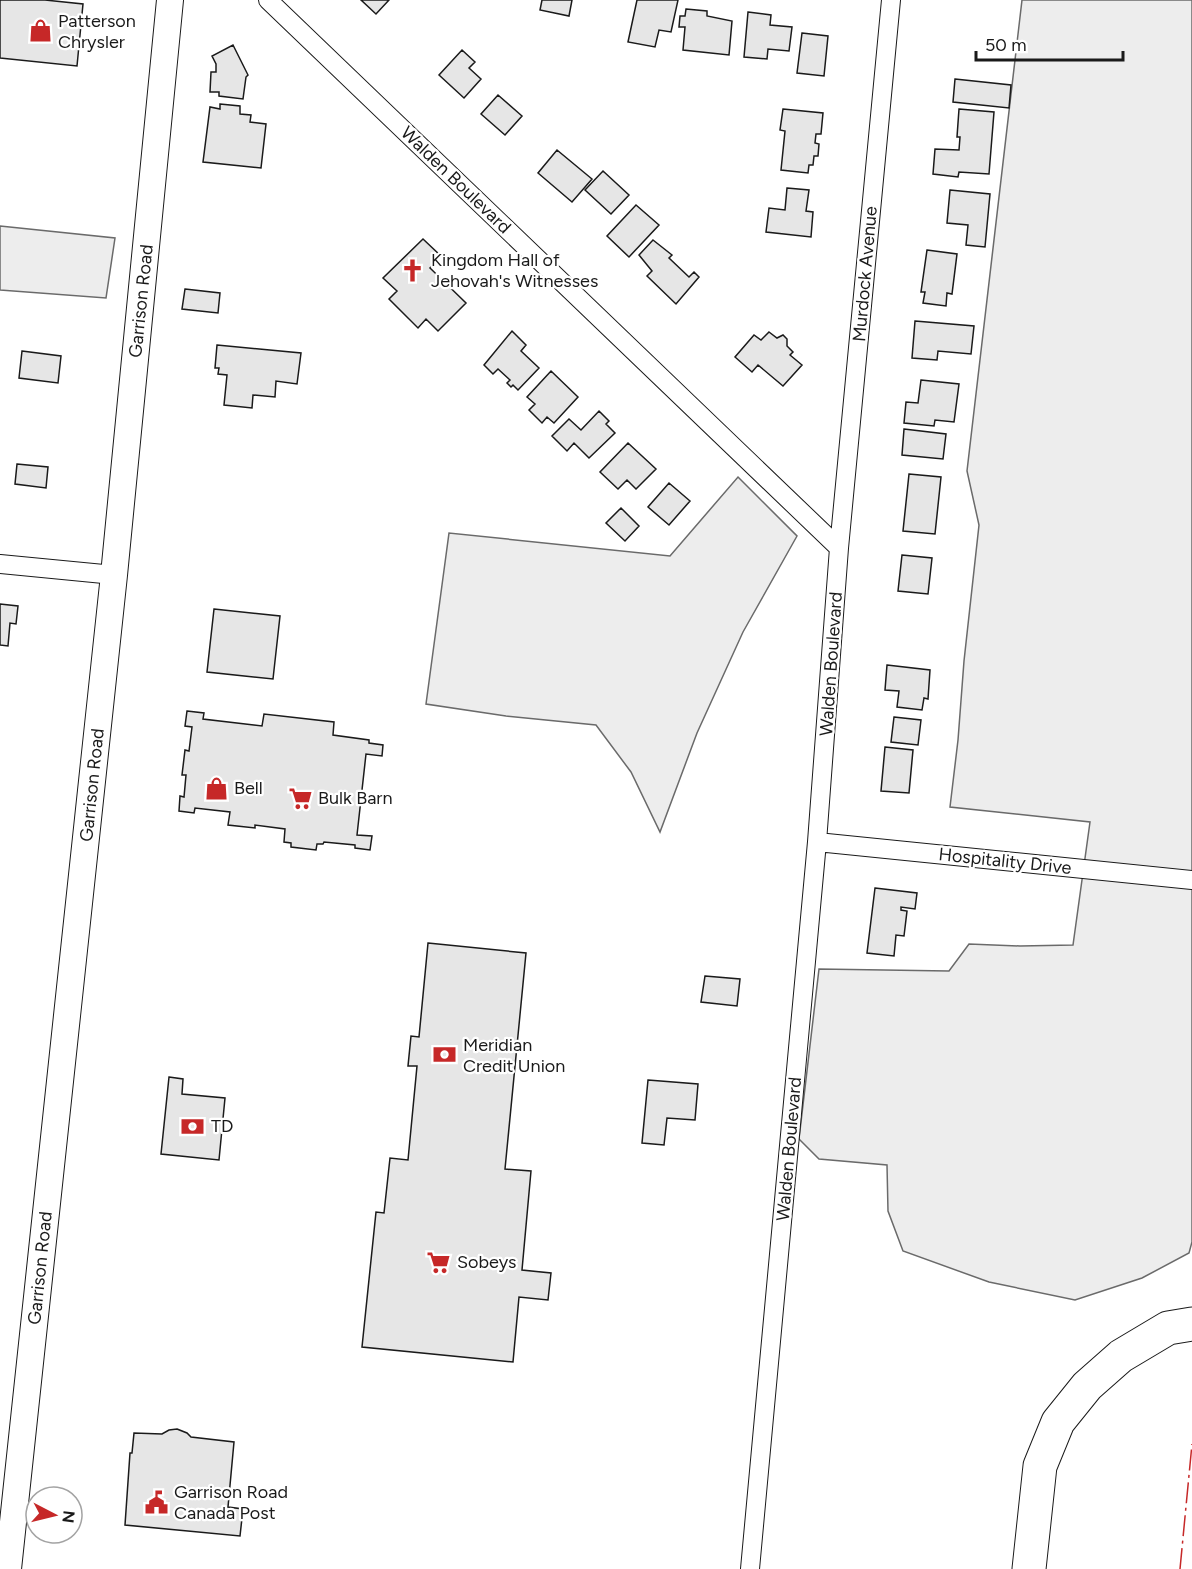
<svg xmlns="http://www.w3.org/2000/svg" width="1192" height="1569" viewBox="0 0 1192 1569" font-family="Figtree,sans-serif">
<style>
.built{fill:#ededed;stroke:#6a6a6a;stroke-width:1.5}
.building{fill:#e6e6e6;stroke:#1a1a1a;stroke-width:1.5}
.lines{fill:none;stroke-linecap:round;stroke-linejoin:round}
.minor-casing{stroke:#1a1a1a;stroke-width:20}
.secondary-casing{stroke:#1a1a1a;stroke-width:28}
.motorway-casing{stroke:#1a1a1a;stroke-width:35}
.minor{stroke:#fff;stroke-width:18}
.secondary{stroke:#fff;stroke-width:26}
.motorway{stroke:#fff;stroke-width:33}
.power{stroke:#c62828;stroke-width:1.5;stroke-dasharray:21 4.5 3 4.5;stroke-linecap:butt}
.labels{text-anchor:middle;stroke-width:4.5;stroke-linejoin:round;paint-order:stroke}
.poi-label{font-size:18px;fill:#1a1a1a;stroke:#fff;text-anchor:start}
.street-label{font-size:18px;fill:#1a1a1a;stroke:#fff}
</style>
<rect width="100%" height="100%" fill="#fff"/>
<path class="built" d="M 1022,0 L 1192,0 L 1192,1242 L 1189,1253 L 1142,1278 L 1075,1300 L 989,1282 L 903,1251 L 888,1211 L 887,1165 L 819,1159 L 799,1139 L 819,969 L 949,971 L 969,944 L 1020,946 L 1073,945 L 1090,822 L 950,807 L 958,740 L 964,661 L 979,525 L 967,471 Z
M 0,226 L 115,238 L 106,298 L 0,290 Z
M 738,477 L 797,536 L 743,632 L 697,733 L 660,832 L 631,772 L 596,725 L 506,716 L 426,704 L 449,533 L 670,556 Z"/>
<path class="building" d="M 0,0 L 45,0 L 83,4 L 77,66 L 0,58 Z
M 361,0 L 389,0 L 376,14 Z
M 542,0 L 572,0 L 569,16 L 540,10 Z
M 637,0 L 678,0 L 671,32 L 659,30 L 655,47 L 628,42 Z
M 686,9 L 707,11 L 707,16 L 732,21 L 729,55 L 683,50 L 685,27 L 679,27 L 680,16 L 685,16 Z
M 748,12 L 771,15 L 770,25 L 792,27 L 789,51 L 768,49 L 767,59 L 744,57 Z
M 802,33 L 828,36 L 824,76 L 797,73 Z
M 233,45 L 248,75 L 246,77 L 243,99 L 219,96 L 219,92 L 210,92 L 211,72 L 216,72 L 216,64 L 212,56 Z
M 462,50 L 475,62 L 469,68 L 481,79 L 464,98 L 439,75 Z
M 955,79 L 1011,85 L 1009,108 L 953,102 Z
M 498,95 L 522,116 L 505,135 L 481,114 Z
M 220,104 L 240,106 L 240,114 L 251,115 L 250,122 L 266,124 L 261,168 L 203,162 L 210,107 L 220,109 Z
M 783,109 L 823,113 L 821,134 L 816,134 L 815,143 L 819,144 L 818,156 L 814,156 L 813,165 L 809,165 L 808,173 L 781,170 L 785,131 L 780,130 Z
M 959,109 L 994,112 L 989,174 L 959,172 L 958,177 L 933,174 L 935,149 L 959,150 L 960,137 L 957,137 Z
M 557,150 L 592,179 L 572,202 L 538,173 Z
M 603,171 L 629,195 L 611,214 L 585,190 Z
M 787,188 L 809,190 L 806,211 L 813,212 L 811,237 L 766,232 L 769,208 L 785,210 Z
M 950,190 L 990,194 L 985,247 L 966,245 L 968,225 L 947,223 Z
M 636,205 L 659,225 L 629,257 L 607,236 Z
M 423,239 L 441,256 L 430,268 L 466,303 L 438,331 L 426,319 L 418,328 L 389,299 L 397,291 L 383,278 Z
M 653,240 L 672,255 L 669,258 L 689,277 L 694,272 L 699,277 L 676,304 L 647,276 L 652,271 L 639,255 Z
M 927,250 L 957,254 L 952,294 L 947,293 L 946,306 L 923,303 L 925,292 L 921,292 Z
M 185,289 L 220,293 L 218,313 L 182,309 Z
M 915,321 L 974,326 L 971,354 L 938,351 L 937,360 L 912,358 Z
M 512,331 L 526,345 L 521,351 L 539,368 L 518,390 L 513,385 L 511,387 L 507,383 L 510,380 L 498,369 L 493,374 L 484,365 Z
M 769,332 L 777,338 L 783,335 L 787,339 L 787,346 L 793,352 L 790,355 L 802,365 L 783,386 L 758,365 L 752,372 L 735,357 L 754,335 L 761,340 Z
M 217,345 L 301,353 L 297,384 L 276,381 L 275,397 L 253,395 L 252,408 L 224,405 L 227,375 L 218,374 L 219,368 L 215,368 Z
M 22,351 L 61,356 L 58,383 L 19,378 Z
M 551,371 L 578,397 L 554,423 L 547,417 L 542,423 L 529,410 L 535,404 L 527,397 Z
M 921,380 L 959,384 L 954,422 L 935,420 L 934,426 L 904,423 L 906,402 L 918,403 Z
M 599,411 L 609,421 L 606,424 L 615,433 L 589,458 L 574,443 L 567,451 L 552,436 L 569,419 L 581,430 Z
M 904,429 L 946,434 L 943,459 L 902,455 Z
M 628,443 L 656,469 L 636,489 L 627,480 L 618,489 L 600,472 Z
M 17,464 L 48,467 L 46,488 L 15,484 Z
M 909,474 L 941,477 L 935,534 L 903,531 Z
M 669,483 L 690,501 L 669,525 L 648,507 Z
M 621,508 L 639,526 L 625,541 L 606,523 Z
M 902,555 L 932,558 L 928,594 L 898,591 Z
M 0,604 L 18,606 L 16,624 L 10,623 L 8,646 L 0,645 Z
M 214,609 L 280,616 L 273,679 L 207,672 Z
M 887,665 L 930,670 L 928,699 L 924,698 L 922,710 L 897,707 L 899,691 L 885,690 Z
M 187,711 L 204,713 L 203,719 L 262,726 L 264,714 L 334,722 L 333,735 L 369,740 L 369,743 L 383,745 L 382,756 L 366,754 L 357,835 L 372,836 L 370,850 L 355,848 L 355,845 L 324,842 L 323,844 L 317,844 L 316,850 L 291,847 L 291,843 L 284,842 L 285,829 L 255,825 L 255,828 L 228,825 L 230,812 L 195,808 L 194,813 L 179,811 L 180,796 L 184,797 L 186,775 L 182,775 L 185,750 L 189,751 L 192,727 L 185,726 Z
M 894,717 L 921,720 L 918,745 L 891,742 Z
M 885,747 L 913,750 L 909,793 L 881,791 Z
M 875,888 L 917,893 L 915,909 L 901,907 L 901,910 L 907,911 L 904,936 L 896,935 L 894,956 L 867,953 Z
M 428,943 L 526,953 L 505,1169 L 531,1171 L 522,1270 L 551,1273 L 548,1300 L 519,1297 L 513,1362 L 362,1347 L 376,1212 L 384,1213 L 390,1158 L 408,1160 L 417,1066 L 408,1066 L 411,1036 L 419,1037 Z
M 705,976 L 740,979 L 737,1006 L 701,1002 Z
M 169,1077 L 183,1079 L 182,1094 L 225,1098 L 219,1160 L 161,1154 Z
M 648,1080 L 698,1084 L 695,1120 L 667,1118 L 664,1145 L 642,1143 Z
M 177,1429 L 187,1433 L 191,1437 L 234,1442 L 228,1507 L 243,1509 L 240,1536 L 125,1525 L 130,1453 L 132,1453 L 134,1433 L 162,1434 L 169,1430 Z"/>
<g class="lines">
<defs>
<path id="minor" d="M 268,0 L 839,548
M 0,564 L 114,575
M 817,842 L 1192,880
M 750,1569 L 817,842 L 839,548 L 891,0"/>
<path id="secondary" d="M 8,1569 L 114,575 L 170,0"/>
<path id="motorway" d="M 1029,1569 L 1040,1466 L 1058,1422 L 1087,1386 L 1121,1356 L 1168,1328 L 1192,1324"/>
</defs>
<use href="#minor" class="minor-casing"/>
<use href="#secondary" class="secondary-casing"/>
<use href="#motorway" class="motorway-casing"/>
<use href="#minor" class="minor"/>
<use href="#secondary" class="secondary"/>
<use href="#motorway" class="motorway"/>
<path class="power" d="M 1180,1569 L 1192,1444"/>
</g>
<defs>
<symbol id="shop-bare" viewBox="-9 -9 18 18"><path d="M-5-2.5h2.3a2.7 3.5 0 0 1 5.4 0H5L5.5 6h-11ZM-1.5-2.5h3a1.5 2.3 0 0 0-3 0Z" fill="#c62828" stroke="#fff" stroke-width="2.5" paint-order="stroke"/></symbol>
<symbol id="church-bare" viewBox="-9 -9 18 18"><path d="M-1.2-6h2.4v3.5h3.3v2.4h-3.3V6h-2.4V-.1h-3.3v-2.4h3.3Z" fill="#c62828" stroke="#fff" stroke-width="2.5" paint-order="stroke"/></symbol>
<symbol id="supermarket-bare" viewBox="-9 -9 18 18"><path d="M-6-5.5h2.5l.6 2H6L4.5 2H-2.5L-4.4-4H-6ZM-1.5 3.2a1.3 1.3 0 1 0 .1 0ZM3 3.2a1.3 1.3 0 1 0 .1 0Z" fill="#c62828" stroke="#fff" stroke-width="2.5" paint-order="stroke"/></symbol>
<symbol id="bank-bare" viewBox="-9 -9 18 18"><path d="M-6-4H6V4H-6ZM0-2.3a2.3 2.3 0 1 0 0 4.6a2.3 2.3 0 1 0 0-4.6Z" fill="#c62828" stroke="#fff" stroke-width="2.5" paint-order="stroke"/></symbol>
<symbol id="civic-bare" viewBox="-9 -9 18 18"><path d="M-.6-6.5H3V-4.5H.6V-3L4-1V1h2V6H-6V1h2V-1L-.6-3ZM-1.2 2.5V6h2.4V2.5Z" fill="#c62828" stroke="#fff" stroke-width="2.5" paint-order="stroke"/></symbol>
</defs>
<g fill-rule="evenodd">
<use href="#shop-bare" x="24" y="14" width="33" height="33"/>
<use href="#church-bare" x="396" y="254" width="33" height="33"/>
<use href="#shop-bare" x="200" y="772" width="33" height="33"/>
<use href="#supermarket-bare" x="284" y="782" width="33" height="33"/>
<use href="#bank-bare" x="428" y="1038" width="33" height="33"/>
<use href="#bank-bare" x="176" y="1110" width="33" height="33"/>
<use href="#supermarket-bare" x="422" y="1246" width="33" height="33"/>
<use href="#civic-bare" x="140" y="1486" width="33" height="33"/>
</g>
<g class="labels">
<g class="poi-label">
<text x="58" y="27">Patterson<tspan x="58" dy="21">Chrysler</tspan></text>
<text x="431" y="266">Kingdom Hall of<tspan x="431" dy="21">Jehovah's Witnesses</tspan></text>
<text x="234" y="794">Bell</text>
<text x="318" y="804">Bulk Barn</text>
<text x="463" y="1051">Meridian<tspan x="463" dy="21">Credit Union</tspan></text>
<text x="211" y="1132">TD</text>
<text x="457" y="1268">Sobeys</text>
<text x="174" y="1498">Garrison Road<tspan x="174" dy="21">Canada Post</tspan></text>
</g>
<g class="street-label">
<text transform="translate(456 180) rotate(44)" y="6">Walden Boulevard</text>
<text transform="translate(865 274) rotate(-85)" y="6">Murdock Avenue</text>
<text transform="translate(141 301) rotate(-84)" y="6">Garrison Road</text>
<text transform="translate(831 664) rotate(-86)" y="6">Walden Boulevard</text>
<text transform="translate(92 785) rotate(-84)" y="6">Garrison Road</text>
<text transform="translate(1005 861) rotate(6)" y="6">Hospitality Drive</text>
<text transform="translate(789 1149) rotate(-85)" y="6">Walden Boulevard</text>
<text transform="translate(40 1268) rotate(-84)" y="6">Garrison Road</text>
</g>
</g>
<g transform="translate(54 1515) rotate(97)"><circle r="28" fill="#ffffff" stroke="#a3a3a3" stroke-width="1.5"/>
<path d="M0-4.5L10 22L0 15L-10 22Z" fill="#c62828"/>
<text y="-9" font-size="16" font-weight="bold" text-anchor="middle" fill="#1a1a1a">N</text>
</g>
<path d="M976 51v9h147v-9" fill="none" stroke="#1a1a1a" stroke-width="3"/>
<text x="985" y="51" font-size="18" fill="#1a1a1a" stroke="#ffffff" stroke-width="4.5" paint-order="stroke">50 m</text>
</svg>
